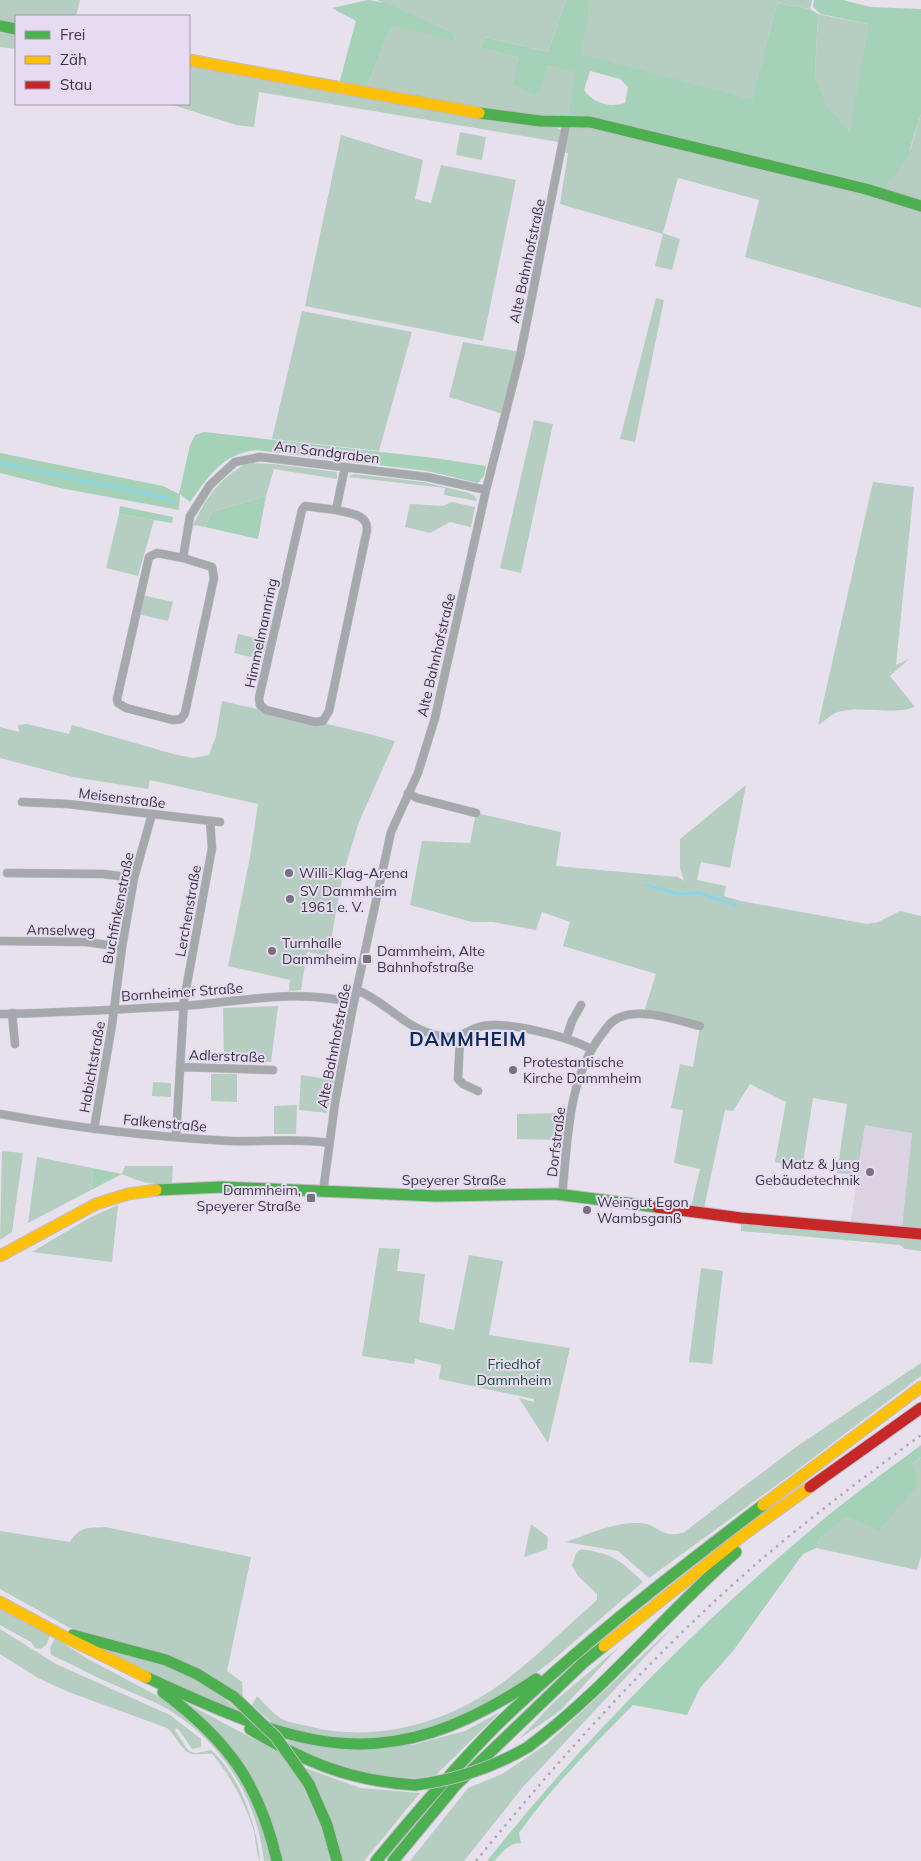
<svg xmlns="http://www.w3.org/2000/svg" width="921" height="1861" viewBox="0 0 921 1861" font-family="Mulish,sans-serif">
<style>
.commercial{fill:#dbd2e2}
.green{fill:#b6cdc1}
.forest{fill:#a6d1b9;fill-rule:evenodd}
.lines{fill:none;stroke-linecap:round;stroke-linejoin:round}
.stream{stroke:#87d6f0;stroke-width:2.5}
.street-casing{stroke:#c1bcc6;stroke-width:9}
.fast-casing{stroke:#c1bcc6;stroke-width:13}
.slow-casing{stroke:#c1bcc6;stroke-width:13}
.jam-casing{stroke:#c1bcc6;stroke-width:13}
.street{stroke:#a6a9ac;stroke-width:8}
.fast{stroke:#4caf50;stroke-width:11}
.slow{stroke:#ffc107;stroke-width:11}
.jam{stroke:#c62828;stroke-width:11}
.rail{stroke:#acabb1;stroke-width:2.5;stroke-dasharray:2.5 5;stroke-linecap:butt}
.fast-bridge-casing{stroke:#c1bcc6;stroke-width:13;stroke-linecap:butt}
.fast-bridge{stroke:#4caf50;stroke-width:11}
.poi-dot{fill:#77727d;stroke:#e6dbf3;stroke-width:2}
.labels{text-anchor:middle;stroke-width:4;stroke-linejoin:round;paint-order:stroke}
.street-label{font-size:14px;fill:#3b3640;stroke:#e6dbf3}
.poi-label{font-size:14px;fill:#3b3640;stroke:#e6dbf3;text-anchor:start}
.park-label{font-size:14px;fill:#12512e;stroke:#e6dbf3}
.district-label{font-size:19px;font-weight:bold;letter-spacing:1px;fill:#092c5f;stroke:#e6dbf3}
</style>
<rect width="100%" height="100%" fill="#e7e1ed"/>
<path class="commercial" d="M 865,1124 L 912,1133 L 902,1228 L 850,1227 Z"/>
<path class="green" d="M 0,0 L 80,0 L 76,16 L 16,16 L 16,29 L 0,26 Z
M 377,0 L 566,0 L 548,52 L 485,37 L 481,48 L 519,58 L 537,96 L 548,66 L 577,73 L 567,120 L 910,150 L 921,114 L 921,308 L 745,257 L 759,200 L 678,178 L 663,233 L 680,239 L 672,270 L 655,266 L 663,234 L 560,204 L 568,153 L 562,152 L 567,120 L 540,121 L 365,92 L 391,24 L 455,40 L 453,33 Z
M 591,0 L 812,0 L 810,9 L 777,3 L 752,101 L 580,54 Z
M 818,14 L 868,24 L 851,132 L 827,108 L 815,75 Z
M 0,33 L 16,35 L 16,49 L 0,47 Z
M 189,64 L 536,126 L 554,126 L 561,130 L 559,142 L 259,92 L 254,127 L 236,125 L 170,104 L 189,104 Z
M 460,132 L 486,137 L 482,160 L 456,155 Z
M 341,135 L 423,160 L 415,199 L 431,203 L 441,165 L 516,180 L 483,341 L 305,306 Z
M 656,298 L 664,300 L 635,442 L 620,439 Z
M 302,311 L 412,332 L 379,451 L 272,439 Z
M 463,342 L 521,352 L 506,415 L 449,397 Z
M 534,420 L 553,424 L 521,573 L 500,568 Z
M 247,463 L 274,464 L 337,472 L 337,479 L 274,469 L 266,496 L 212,512 L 205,527 L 193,525 C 206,497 220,478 247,463 Z
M 354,474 L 424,482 L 469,493 L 475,496 L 477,501 L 444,495 L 445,488 L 348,477 Z
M 873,482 L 914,487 L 896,665 L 909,659 L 890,676 L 915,707 C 891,716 863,705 838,712 C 831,714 824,722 818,725 Z
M 452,502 L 475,507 L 471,527 L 450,522 L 430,533 L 405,527 L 410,504 L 443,506 Z
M 119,514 L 154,520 L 138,576 L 106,568 Z
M 142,595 L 173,602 L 168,621 L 138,614 Z
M 238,634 L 267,641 L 262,660 L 234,653 Z
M 222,701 C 279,715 338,724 395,741 L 359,822 L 343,874 L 328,956 L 307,952 L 301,990 L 289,991 L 290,980 L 228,966 L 250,857 L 258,804 L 150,780 L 148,789 L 73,777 L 0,758 L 0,727 L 19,732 L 18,725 L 27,724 L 69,734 L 72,725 L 177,755 L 193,758 L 209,755 L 216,736 Z
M 746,785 L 730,868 L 701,862 L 697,880 L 726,886 L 724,896 L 741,901 L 867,924 L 878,922 L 900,911 L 921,916 L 921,1229 L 902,1228 L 912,1133 L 865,1125 L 857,1175 L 837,1173 L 847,1104 L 813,1098 L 802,1169 L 775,1162 L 786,1102 L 750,1084 L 733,1111 L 725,1110 L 704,1208 L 691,1207 L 700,1169 L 674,1163 L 683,1110 L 671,1108 L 680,1064 L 693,1067 L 700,1026 L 643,1015 L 656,974 L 563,946 L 570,922 L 542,912 L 536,930 L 493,922 L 472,922 L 410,905 L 422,841 L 470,843 L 476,813 L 561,832 L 556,866 L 678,877 L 684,881 L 680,868 L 680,839 Z
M 278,1006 L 271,1062 L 224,1061 L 223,1008 Z
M 211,1074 L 237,1074 L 237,1102 L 211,1101 Z
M 301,1075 L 334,1080 L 327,1113 L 299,1110 Z
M 153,1082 L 171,1083 L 171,1097 L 152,1096 Z
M 297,1105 L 296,1134 L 274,1134 L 274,1106 Z
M 567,1113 L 564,1140 L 517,1139 L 517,1114 Z
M 2,1151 L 23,1153 L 12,1232 L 0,1240 Z
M 37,1157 L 92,1168 L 93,1189 L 28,1223 Z
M 125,1166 L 173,1166 L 172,1183 C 151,1186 141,1182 122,1174 Z
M 118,1205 L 112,1262 L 32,1252 L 89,1218 Z
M 741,1223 L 921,1238 L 921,1251 L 905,1249 L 900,1245 L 741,1231 Z
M 379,1248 L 400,1249 L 397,1271 L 425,1274 L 419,1322 L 454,1330 L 469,1255 L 503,1261 L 489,1335 L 570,1348 L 548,1443 L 519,1398 L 534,1402 L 534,1399 L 439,1379 L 441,1365 L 415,1359 L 414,1364 L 362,1356 Z
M 701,1268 L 723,1271 L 712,1364 L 689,1362 Z
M 921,1363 L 921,1376 L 792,1474 L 649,1578 L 618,1551 L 566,1542 C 589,1534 614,1522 639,1523 C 658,1523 660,1539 683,1533 L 796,1447 Z
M 921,1457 L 921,1556 L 917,1570 L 816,1548 L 820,1538 Z
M 531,1524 L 548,1537 L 547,1549 L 524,1557 Z
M 105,1527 L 251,1557 L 227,1671 L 242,1682 L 243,1697 L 68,1627 L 0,1589 L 0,1531 L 70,1542 C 80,1526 87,1528 105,1527 Z
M 581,1549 C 614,1554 620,1560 643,1582 L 553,1660 L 511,1692 L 416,1735 L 351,1740 L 276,1726 L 252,1705 L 257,1696 C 264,1703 273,1714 282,1719 C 289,1723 300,1724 308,1726 C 375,1744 447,1723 502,1683 C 536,1658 565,1628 597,1600 L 597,1594 L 578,1576 L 572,1566 L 576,1553 Z
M 0,1607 L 50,1635 L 47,1644 L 41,1649 L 35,1648 L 31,1642 L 0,1625 Z
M 675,1625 L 523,1787 L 464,1861 L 410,1861 L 468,1788 L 502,1774 L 547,1744 Z
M 0,1629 L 56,1664 L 170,1715 L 201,1739 L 201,1747 L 192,1749 L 179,1730 L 176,1728 L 175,1730 L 187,1749 L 191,1752 L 196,1753 L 211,1750 C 239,1774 257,1825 260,1861 C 256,1854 256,1838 253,1828 C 244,1801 230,1775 212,1754 C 205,1753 198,1755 192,1754 C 182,1752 176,1735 167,1728 L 66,1691 L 38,1678 L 0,1654 Z
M 55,1638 L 88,1659 L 169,1702 L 207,1731 L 256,1803 L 272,1861 L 264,1861 C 257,1795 217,1733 156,1703 C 141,1696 125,1690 110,1683 C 90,1675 71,1663 51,1655 L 50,1648 Z
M 101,1647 L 175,1669 L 214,1690 L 244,1715 L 101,1650 Z
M 619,1647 L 560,1711 L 519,1739 L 556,1700 Z
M 188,1704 L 282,1754 L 300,1780 L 323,1831 L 330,1861 L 280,1861 L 263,1804 Z
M 500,1712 L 436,1775 L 420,1778 L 371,1776 L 298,1754 L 287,1741 L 412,1745 L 465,1731 Z
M 305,1768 L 361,1788 L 420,1793 L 364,1861 L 343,1861 Z"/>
<path class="forest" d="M 368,0 L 386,3 L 453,33 L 455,41 L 391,25 L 365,92 L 339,84 L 356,21 L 332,8 Z
M 566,0 L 591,0 L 581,54 L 752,100 L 777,3 L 810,9 L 818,14 L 815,75 L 827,107 L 850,131 L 868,24 L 821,14 L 813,7 L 814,0 L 843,0 L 871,7 L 921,9 L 921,114 L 907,158 L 881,193 L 567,120 L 576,73 L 548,66 L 538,96 L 513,84 L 519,58 L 481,48 L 485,37 L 548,52 ZM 590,71 L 620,79 L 628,87 L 625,103 C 610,108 593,103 584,90 Z
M 204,432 L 435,458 L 486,466 L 484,476 L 478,483 L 427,471 L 256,450 C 221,455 210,475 190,502 L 180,494 L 179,510 L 60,488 L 0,473 L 0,453 L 163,486 L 179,494 L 190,445 L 195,435 Z
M 266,496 L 258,539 L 205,527 L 212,512 Z
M 120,506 L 173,517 L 172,523 L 119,514 Z
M 92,1168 L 122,1174 L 93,1189 Z
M 921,1445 L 921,1457 L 912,1464 L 918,1485 L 879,1530 L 847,1517 L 820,1538 L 816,1548 L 803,1554 L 733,1651 L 700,1688 L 687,1715 L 633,1705 C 593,1746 552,1786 519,1833 L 521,1843 C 508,1843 502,1853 494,1861 L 487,1861 C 584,1739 694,1629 813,1528 C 847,1499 885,1472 921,1445 Z"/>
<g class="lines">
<path class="stream" d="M 0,463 L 167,498 L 174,503
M 646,885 L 678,894 L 699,893 L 736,905"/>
<defs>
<path id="street" d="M 336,510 L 305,506 L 302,510 L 259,698 L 260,705 L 266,710 L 315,722 L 323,721 L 329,711 L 367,530 C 368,514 349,513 336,510 L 345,467
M 183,558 L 157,553 L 149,557 L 117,699 L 118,703 L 126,708 L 173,720 L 181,719 L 185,713 L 214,578 L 212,567 L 183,558 L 190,516 L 210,485 L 235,462 L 260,457 L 427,477 L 486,490
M 408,793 L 417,798 L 476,813
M 22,802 L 68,804 L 220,822
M 7,873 L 104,874 L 134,878
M 0,941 L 86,942 L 122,947
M 357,990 C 387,1002 406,1030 440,1036 C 465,1040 463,1030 483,1026 C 507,1021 569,1037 591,1049
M 12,1013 L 15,1044
M 0,1014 C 61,1013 122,1009 183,1006 C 238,1002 299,988 353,1003
M 460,1037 L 458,1079 L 463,1084 L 478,1091
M 566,1039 L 572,1021 L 581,1005
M 181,1067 L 273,1070
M 0,1114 C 76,1128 153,1137 230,1141 C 263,1142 297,1138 329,1143
M 94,1129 L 112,1025 L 122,947 L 134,878 L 152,814
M 176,1137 L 184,1000 L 212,848 L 210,821
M 323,1192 L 335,1103 L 352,1011 L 391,832 L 418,773 L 435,718 L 486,490 L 520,356 L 567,120
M 562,1195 C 568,1141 567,1079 602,1034 C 606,1028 611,1021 618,1018 C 641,1007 677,1020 700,1026"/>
<path id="fast" d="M 0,26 L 16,29
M 479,113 L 540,121 L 590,122 L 866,189 L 921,206
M 156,1190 L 222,1187 L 436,1196 L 556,1194 L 657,1207
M 73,1635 L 166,1660 L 197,1674 L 234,1697
M 146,1677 C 300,1748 384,1782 536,1679
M 163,1692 C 227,1740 259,1782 277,1861
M 250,1729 C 305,1762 350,1781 415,1785
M 528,1747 C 605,1690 664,1615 736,1552
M 309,1784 L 327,1825 L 337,1861
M 376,1861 C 415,1814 454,1768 497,1725 C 580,1645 671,1575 763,1505
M 393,1861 L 456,1785 L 583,1663 L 604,1646"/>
<path id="slow" d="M 189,60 L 479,113
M 0,1256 L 96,1204 L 128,1194 L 156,1190
M 763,1505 L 921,1387
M 0,1602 L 65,1637 L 146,1677
M 604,1646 L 746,1533 L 810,1487"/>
<path id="jam" d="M 657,1207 L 741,1218 L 921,1234
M 810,1487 L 921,1408"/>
</defs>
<use href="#street" class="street-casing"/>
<use href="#fast" class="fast-casing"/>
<use href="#slow" class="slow-casing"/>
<use href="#jam" class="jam-casing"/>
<use href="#street" class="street"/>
<use href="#fast" class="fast"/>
<use href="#slow" class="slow"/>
<use href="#jam" class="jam"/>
<path class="rail" d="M 476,1861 C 554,1765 637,1672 728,1589 C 789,1533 855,1484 921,1435"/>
<defs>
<path id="fast-bridge" d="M 234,1697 L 276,1737 L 309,1784
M 415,1785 C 456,1780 492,1768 528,1747"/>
</defs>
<use href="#fast-bridge" class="fast-bridge-casing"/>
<use href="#fast-bridge" class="fast-bridge"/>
</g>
<g class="poi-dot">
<circle cx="289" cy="873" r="5"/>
<circle cx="290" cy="899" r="5"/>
<circle cx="272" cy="951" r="5"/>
<rect x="362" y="954" width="10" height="10" rx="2.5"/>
<circle cx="513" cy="1070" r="5"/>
<circle cx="870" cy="1172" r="5"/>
<rect x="306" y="1193" width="10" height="10" rx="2.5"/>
<circle cx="587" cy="1210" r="5"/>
</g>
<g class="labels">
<g class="street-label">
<text transform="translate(527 261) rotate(-78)" y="5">Alte Bahnhofstraße</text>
<text transform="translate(327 452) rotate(7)" y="5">Am Sandgraben</text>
<text transform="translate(261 633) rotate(-78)" y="5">Himmelmannring</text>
<text transform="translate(436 655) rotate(-77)" y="5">Alte Bahnhofstraße</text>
<text transform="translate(122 798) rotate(7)" y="5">Meisenstraße</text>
<text transform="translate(118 908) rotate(-79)" y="5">Buchfinkenstraße</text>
<text transform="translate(188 911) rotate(-80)" y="5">Lerchenstraße</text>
<text transform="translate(61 930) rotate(1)" y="5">Amselweg</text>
<text transform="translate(182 992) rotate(-4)" y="5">Bornheimer Straße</text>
<text transform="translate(334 1046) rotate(-79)" y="5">Alte Bahnhofstraße</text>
<text transform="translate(227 1056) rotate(2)" y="5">Adlerstraße</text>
<text transform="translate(92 1067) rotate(-80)" y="5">Habichtstraße</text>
<text transform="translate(165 1123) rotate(5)" y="5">Falkenstraße</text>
<text transform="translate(556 1142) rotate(-83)" y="5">Dorfstraße</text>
<text x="454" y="1185">Speyerer Straße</text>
</g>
<g class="poi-label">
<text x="299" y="878">Willi-Klag-Arena</text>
<text x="300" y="896">SV Dammheim<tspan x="300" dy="16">1961 e. V.</tspan></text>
<text x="282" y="948">Turnhalle<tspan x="282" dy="16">Dammheim</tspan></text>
<text x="377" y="956">Dammheim, Alte<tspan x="377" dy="16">Bahnhofstraße</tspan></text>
<text x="523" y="1067">Protestantische<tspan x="523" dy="16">Kirche Dammheim</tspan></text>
<text x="860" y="1169" text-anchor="end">Matz &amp; Jung<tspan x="860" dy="16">Gebäudetechnik</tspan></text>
<text x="301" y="1195" text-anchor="end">Dammheim,<tspan x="301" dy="16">Speyerer Straße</tspan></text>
<text x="597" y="1207">Weingut Egon<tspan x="597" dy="16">Wambsganß</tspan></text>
</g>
<g class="park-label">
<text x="514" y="1369">Friedhof<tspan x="514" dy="16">Dammheim</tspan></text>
</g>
<g class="district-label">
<text x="468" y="1046">DAMMHEIM</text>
</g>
</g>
<rect x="15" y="15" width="175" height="90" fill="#e6dbf3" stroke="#a299ab"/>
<rect x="25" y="31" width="25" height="8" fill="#4caf50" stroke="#a299ab"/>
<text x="60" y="40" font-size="15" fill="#3b3640">Frei</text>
<rect x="25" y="56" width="25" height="8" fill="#ffc107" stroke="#a299ab"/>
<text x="60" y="65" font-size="15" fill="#3b3640">Zäh</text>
<rect x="25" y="81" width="25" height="8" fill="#c62828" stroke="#a299ab"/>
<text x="60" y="90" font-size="15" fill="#3b3640">Stau</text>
</svg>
